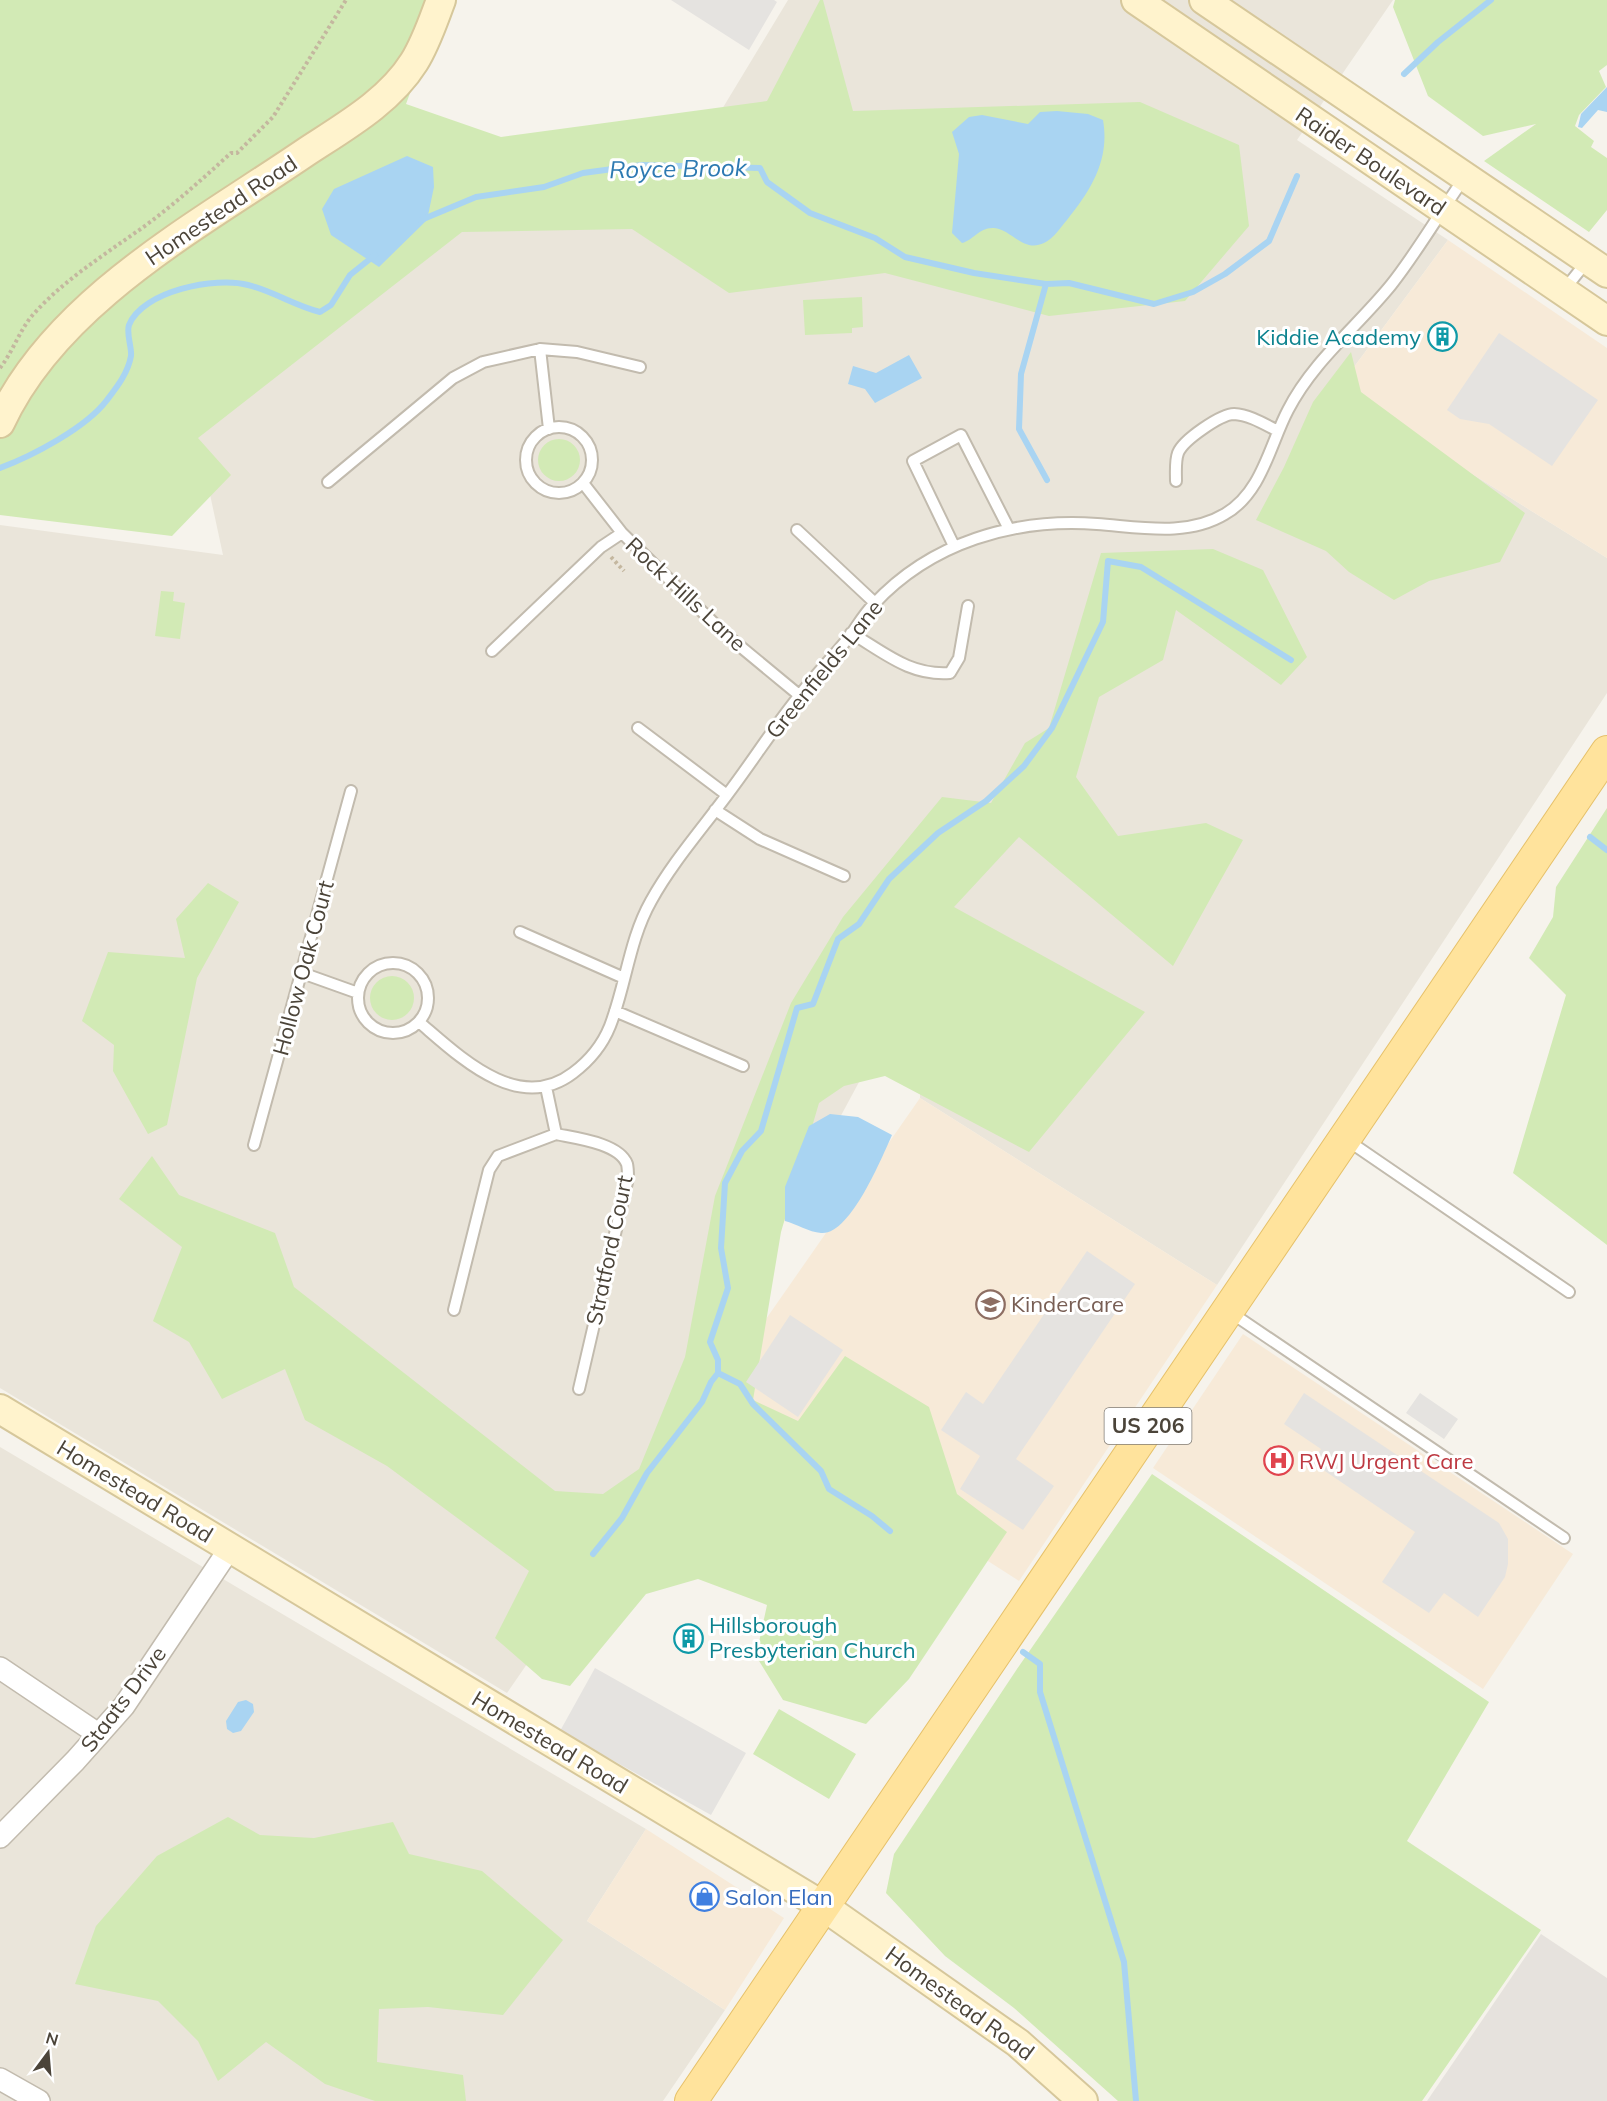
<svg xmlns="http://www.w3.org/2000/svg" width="1607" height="2101" viewBox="0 0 1607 2101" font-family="Mulish,sans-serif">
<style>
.residential{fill:#eae5da}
.commercial{fill:#f7ead8}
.industrial{fill:#e6e2dd}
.green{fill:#d2eab5}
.parking{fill:#e5e3e0}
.water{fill:#a9d4f2}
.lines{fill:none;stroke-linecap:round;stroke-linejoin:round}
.stream{stroke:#a9d4f2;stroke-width:6}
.lane-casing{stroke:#c2bbae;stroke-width:14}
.street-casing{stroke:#c2bbae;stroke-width:24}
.secondary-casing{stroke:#d6c79b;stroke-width:32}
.primary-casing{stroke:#e6c16a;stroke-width:34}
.path{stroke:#c4b79f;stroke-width:4;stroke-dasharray:3 3;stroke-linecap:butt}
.lane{stroke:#fff;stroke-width:10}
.street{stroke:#fff;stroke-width:21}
.secondary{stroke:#fff3cd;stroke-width:28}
.primary{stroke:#ffe39c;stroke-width:32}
.labels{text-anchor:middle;stroke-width:6;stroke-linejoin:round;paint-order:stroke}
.shield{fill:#fff;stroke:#817c74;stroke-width:1.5}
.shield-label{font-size:21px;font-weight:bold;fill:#4b4439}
.street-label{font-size:22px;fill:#4b4439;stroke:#fff}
.culture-label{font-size:22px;fill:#0d838f;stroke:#fff;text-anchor:end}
.education-label{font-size:22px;fill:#785e54;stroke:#fff;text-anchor:start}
.health-label{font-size:22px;fill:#be3a42;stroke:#fff;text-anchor:start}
.shop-label{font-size:22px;fill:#366cbe;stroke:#fff;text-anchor:start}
.water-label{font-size:24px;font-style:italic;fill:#2e7ab2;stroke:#fff}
</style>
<rect width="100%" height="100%" fill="#f6f3ec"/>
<path class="residential" d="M 788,0 L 1393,0 L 1297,140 L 1448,240 L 1337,390 L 1607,558 L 1607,693 L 1217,1285 L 920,1098 L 922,965 L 612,1541 L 507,1693 L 0,1388 L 0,525 L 223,555 L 188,392 L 465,154 L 658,215 Z
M 0,1447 L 646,1829 L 587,1921 L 725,2010 L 663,2101 L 0,2101 Z"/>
<path class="commercial" d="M 1448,240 L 1607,348 L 1607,558 L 1337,390 Z
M 920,1098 L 1217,1285 L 1019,1581 L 718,1388 Z
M 1243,1334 L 1573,1554 L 1483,1689 L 1153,1468 Z
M 646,1829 L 784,1918 L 725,2010 L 587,1921 Z"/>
<path class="industrial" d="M 1541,1934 L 1607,1978 L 1607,2101 L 1427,2101 Z"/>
<path class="green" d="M 0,0 L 444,0 L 406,104 L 501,137 L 767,101 L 820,0 L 823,0 L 853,111 L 1140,102 L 1239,145 L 1249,226 L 1185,301 L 1049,316 L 885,273 L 729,293 L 632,229 L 462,232 L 198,438 L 231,475 L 172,536 L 0,515 Z
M 1395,0 L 1607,0 L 1607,65 L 1599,71 L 1606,87 L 1579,115 L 1575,126 L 1594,141 L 1591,147 L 1607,158 L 1607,210 L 1589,232 L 1484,161 L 1536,124 L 1483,136 L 1428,96 L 1393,7 Z
M 862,297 L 863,327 L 852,328 L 852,333 L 805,335 L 803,300 Z
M 1351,352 L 1361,392 L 1525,513 L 1500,562 L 1429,581 L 1394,600 L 1349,572 L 1326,551 L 1256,520 L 1284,467 L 1313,402 Z
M538 460a21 21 0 1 1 42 0a21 21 0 1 1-42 0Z
M 1213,549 L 1263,570 L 1307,657 L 1281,685 L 1176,610 L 1163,660 L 1099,697 L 1076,777 L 1118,836 L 1206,823 L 1243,840 L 1173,966 L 1019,837 L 954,907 L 1145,1012 L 1029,1152 L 885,1076 L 844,1086 L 819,1103 L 781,1232 L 753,1400 L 798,1421 L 845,1356 L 929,1407 L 957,1494 L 1007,1532 L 909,1679 L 866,1724 L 783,1700 L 756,1656 L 767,1605 L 698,1579 L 646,1594 L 570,1686 L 542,1679 L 495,1638 L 529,1571 L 387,1466 L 305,1420 L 285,1369 L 222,1399 L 189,1342 L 153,1321 L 182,1247 L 119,1199 L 152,1156 L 179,1195 L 275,1233 L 294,1287 L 555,1491 L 603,1494 L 639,1469 L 685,1357 L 715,1196 L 791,1003 L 843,917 L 942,797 L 991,803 L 1025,743 L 1049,728 L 1101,553 Z
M 161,591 L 174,592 L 173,601 L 185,603 L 180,639 L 155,636 Z
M 1607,808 L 1607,1245 L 1513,1173 L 1566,995 L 1529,958 L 1553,917 L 1556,887 Z
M 208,883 L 239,902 L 197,978 L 167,1125 L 148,1134 L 113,1071 L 114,1045 L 82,1021 L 108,952 L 185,958 L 176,919 Z
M370 998a22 22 0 1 1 44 0a22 22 0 1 1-44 0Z
M 1152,1474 L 1489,1702 L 1407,1841 L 1541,1930 L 1422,2101 L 1118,2101 L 1014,2008 L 945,1956 L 886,1893 L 894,1854 L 1017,1669 Z
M 779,1709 L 856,1754 L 829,1799 L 753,1754 Z
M 228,1817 L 260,1835 L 314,1838 L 393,1822 L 409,1854 L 482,1871 L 563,1940 L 503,2015 L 428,2007 L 379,2009 L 377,2062 L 463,2075 L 466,2101 L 375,2101 L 325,2084 L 266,2042 L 218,2081 L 198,2041 L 158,2001 L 75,1984 L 96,1926 L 157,1856 Z"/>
<path class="parking" d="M 671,0 L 774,0 L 777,2 L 749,50 Z
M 1499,333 L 1598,400 L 1552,466 L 1489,424 L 1460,419 L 1447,410 Z
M 1087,1251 L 1135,1284 L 1016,1459 L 1054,1486 L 1023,1530 L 960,1489 L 980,1456 L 941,1430 L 966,1392 L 983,1404 Z
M 790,1315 L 843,1350 L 798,1417 L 746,1382 Z
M 1304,1393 L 1499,1523 L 1508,1539 L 1508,1564 L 1505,1577 L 1478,1617 L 1444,1593 L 1429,1613 L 1382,1582 L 1415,1532 L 1313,1463 L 1321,1449 L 1284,1424 Z
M 1420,1393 L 1458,1419 L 1444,1439 L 1406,1413 Z
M 595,1668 L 746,1753 L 711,1815 L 560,1731 Z"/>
<path class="water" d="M 1607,87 L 1607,112 L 1598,110 L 1582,128 L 1578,127 L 1581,114 Z
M 1057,111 L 1088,114 L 1103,120 C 1110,160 1091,190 1067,220 C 1060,228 1054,238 1044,243 C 1023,253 1011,229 994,228 C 979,227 974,240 962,243 L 952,233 L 959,154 L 952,132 L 969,117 L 982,115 L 1028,124 L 1040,112 Z
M 407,156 L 433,167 L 434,187 L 427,220 L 379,267 L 331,235 L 322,209 L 334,189 Z
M 909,355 L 922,378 L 875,403 L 865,389 L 848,384 L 853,366 L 876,373 Z
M 830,1114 L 858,1117 L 892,1135 C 882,1157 850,1236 821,1233 C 809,1232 796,1224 785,1221 L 785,1187 L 809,1126 Z
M 246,1700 L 253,1704 L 254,1712 L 241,1731 L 233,1733 L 227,1729 L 226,1721 L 238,1702 Z"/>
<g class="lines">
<path class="stream" d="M 1404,74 L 1438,42 L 1491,0
M 421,220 L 476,197 L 544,187 L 583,173 L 642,165 L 760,168 L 767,182 L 810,213 L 875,238 L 905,257 L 974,273 L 1046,284 L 1069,283 L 1154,304 L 1193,292 L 1225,274 L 1269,241 L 1297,176
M 1046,284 L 1021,374 L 1019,429 L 1047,480
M 0,468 C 32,456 86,428 107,400 C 117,387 128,373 131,356 C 132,347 126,334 129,325 C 142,291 216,276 248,285 C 273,291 295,306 320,312 L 331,305 L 350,275 L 375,255
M 1590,837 L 1607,850
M 718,1373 L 740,1384 L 753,1404 L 821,1471 L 829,1489 L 872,1516 L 890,1531
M 593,1554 L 622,1518 L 647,1473 L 702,1402 L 711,1382 L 718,1373 L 718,1360 L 710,1342 L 728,1288 L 721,1248 L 725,1183 L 742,1151 L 761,1131 L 797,1008 L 813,1004 L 838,939 L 859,924 L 889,879 L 938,833 L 986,801 L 1024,766 L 1052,728 L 1103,622 L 1108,561 L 1141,567 L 1291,660
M 1023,1652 L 1040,1664 L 1040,1692 L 1124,1962 L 1136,2101"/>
<defs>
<path id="lane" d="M 1564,290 L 1588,260
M 540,349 L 549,429
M526 460a33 33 0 1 1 66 0a33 33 0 1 1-66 0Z
M 1176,481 C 1176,472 1175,461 1178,453 C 1183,440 1221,414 1234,414 C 1250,415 1264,424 1278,431
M 328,482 L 453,378 L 483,362 L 540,349 L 577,352 L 640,367
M 583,483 L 622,533 L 724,633 L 799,695
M 797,530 L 875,603
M 954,546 L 913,461 L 961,435 L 1009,529
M 851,633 C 885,653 910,676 950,673 L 959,658 L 968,606
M 492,651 L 601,547 L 622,533
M 638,728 L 727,795
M 715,810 L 760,839 L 844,876
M 520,932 L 624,978
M358 998a35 35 0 1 1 70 0a35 35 0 1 1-70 0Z
M 302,973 L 358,993
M 615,1011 L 743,1066
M 419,1022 C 459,1056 518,1115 573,1073 C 589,1061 602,1046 610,1026 C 626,985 629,940 651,901 C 672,863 701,830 727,795 C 752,762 774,727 800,695 C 816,674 834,656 850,636 C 858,625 864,614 873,605 C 931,542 1014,518 1097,524 C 1140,527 1187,537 1225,514 C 1262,493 1270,444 1288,410 C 1313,361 1357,327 1391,285 C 1418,251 1440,212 1465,177
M 546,1087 L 556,1134
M 556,1134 C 575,1138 619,1143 627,1164 C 628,1168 628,1174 628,1178 L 579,1389
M 1347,1140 L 1569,1292
M 254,1145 L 351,791
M 454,1310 L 489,1170 L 498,1156 L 556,1134
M 1230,1312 L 1564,1538"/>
<path id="street" d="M 0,1668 L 98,1734
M 0,1837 L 75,1761 L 124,1706 L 230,1548
M 0,2079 L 39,2101"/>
<path id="secondary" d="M 1136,0 L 1607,321
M 1204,0 L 1607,273
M 0,423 C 56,301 199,225 306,152 C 344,127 389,102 414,62 C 426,43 433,21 441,0
M 0,1409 L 823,1906 L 1018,2043 L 1083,2101"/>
<path id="primary" d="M 691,2101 L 1607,752"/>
</defs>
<use href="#lane" class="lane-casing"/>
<use href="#street" class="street-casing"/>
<use href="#secondary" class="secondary-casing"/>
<use href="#primary" class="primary-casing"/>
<path class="path" d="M 0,368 C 12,353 19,332 31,317 C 62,281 104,255 142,228 C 174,205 202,179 231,153 L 237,153 L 273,117 L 346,0
M 611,557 L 624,571"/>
<use href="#lane" class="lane"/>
<use href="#street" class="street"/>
<use href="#secondary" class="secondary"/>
<use href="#primary" class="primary"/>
</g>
<defs>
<symbol id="building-ring" viewBox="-11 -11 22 22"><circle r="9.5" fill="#fff" stroke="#0f9aa8" stroke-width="1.5"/><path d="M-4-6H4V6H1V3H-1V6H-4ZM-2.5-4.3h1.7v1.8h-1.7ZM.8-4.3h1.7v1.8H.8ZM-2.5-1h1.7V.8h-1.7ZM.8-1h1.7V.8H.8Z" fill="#0f9aa8"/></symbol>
<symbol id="school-ring" viewBox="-11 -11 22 22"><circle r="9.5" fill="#fff" stroke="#8d6e63" stroke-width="1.5"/><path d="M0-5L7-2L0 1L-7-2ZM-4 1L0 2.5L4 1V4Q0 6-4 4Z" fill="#8d6e63"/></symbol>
<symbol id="hospital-ring" viewBox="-11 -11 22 22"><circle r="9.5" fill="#fff" stroke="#e0444e" stroke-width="1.5"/><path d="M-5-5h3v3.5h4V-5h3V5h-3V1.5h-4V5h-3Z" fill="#e0444e"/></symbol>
<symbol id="shop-ring" viewBox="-11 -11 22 22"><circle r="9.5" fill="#fff" stroke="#3f7fe0" stroke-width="1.5"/><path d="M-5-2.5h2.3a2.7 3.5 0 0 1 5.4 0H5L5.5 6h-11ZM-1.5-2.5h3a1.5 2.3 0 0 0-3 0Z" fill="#3f7fe0"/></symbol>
</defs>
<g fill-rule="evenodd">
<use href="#building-ring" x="1426" y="320" width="33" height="33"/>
<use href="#school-ring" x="974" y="1288" width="33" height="33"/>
<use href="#hospital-ring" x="1262" y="1444" width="33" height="33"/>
<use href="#building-ring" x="672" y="1622" width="33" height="33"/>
<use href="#shop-ring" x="688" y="1880" width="33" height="33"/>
</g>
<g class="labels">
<rect class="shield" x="1104.5" y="1408" width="87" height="36" rx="4.5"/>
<g class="shield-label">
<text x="1148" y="1433">US 206</text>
</g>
<g class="street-label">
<text transform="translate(1371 161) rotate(34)" y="8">Raider Boulevard</text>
<text transform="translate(221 210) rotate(-34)" y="8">Homestead Road</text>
<text transform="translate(686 594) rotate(43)" y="8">Rock Hills Lane</text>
<text transform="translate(824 669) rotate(-51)" y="8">Greenfields Lane</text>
<text transform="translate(303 968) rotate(-75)" y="8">Hollow Oak Court</text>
<text transform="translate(609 1250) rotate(-78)" y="8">Stratford Court</text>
<text transform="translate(135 1491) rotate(31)" y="8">Homestead Road</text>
<text transform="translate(123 1699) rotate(-53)" y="8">Staats Drive</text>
<text transform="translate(550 1742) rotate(31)" y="8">Homestead Road</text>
<text transform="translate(960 2003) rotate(36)" y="8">Homestead Road</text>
</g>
<g class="culture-label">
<text x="1421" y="345">Kiddie Academy</text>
<text x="709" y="1633" text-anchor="start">Hillsborough<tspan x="709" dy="25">Presbyterian Church</tspan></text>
</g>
<g class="education-label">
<text x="1011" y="1312">KinderCare</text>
</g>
<g class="health-label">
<text x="1299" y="1469">RWJ Urgent Care</text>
</g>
<g class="shop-label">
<text x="725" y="1905">Salon Elan</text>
</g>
<g class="water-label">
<text transform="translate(678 169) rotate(-1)" y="8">Royce Brook</text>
</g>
</g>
<g transform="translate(48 2053) rotate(16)" stroke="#ffffff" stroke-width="4.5" paint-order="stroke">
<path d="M0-4.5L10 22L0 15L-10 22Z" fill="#4b4439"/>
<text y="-9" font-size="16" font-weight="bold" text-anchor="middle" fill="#4b4439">N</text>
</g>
</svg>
